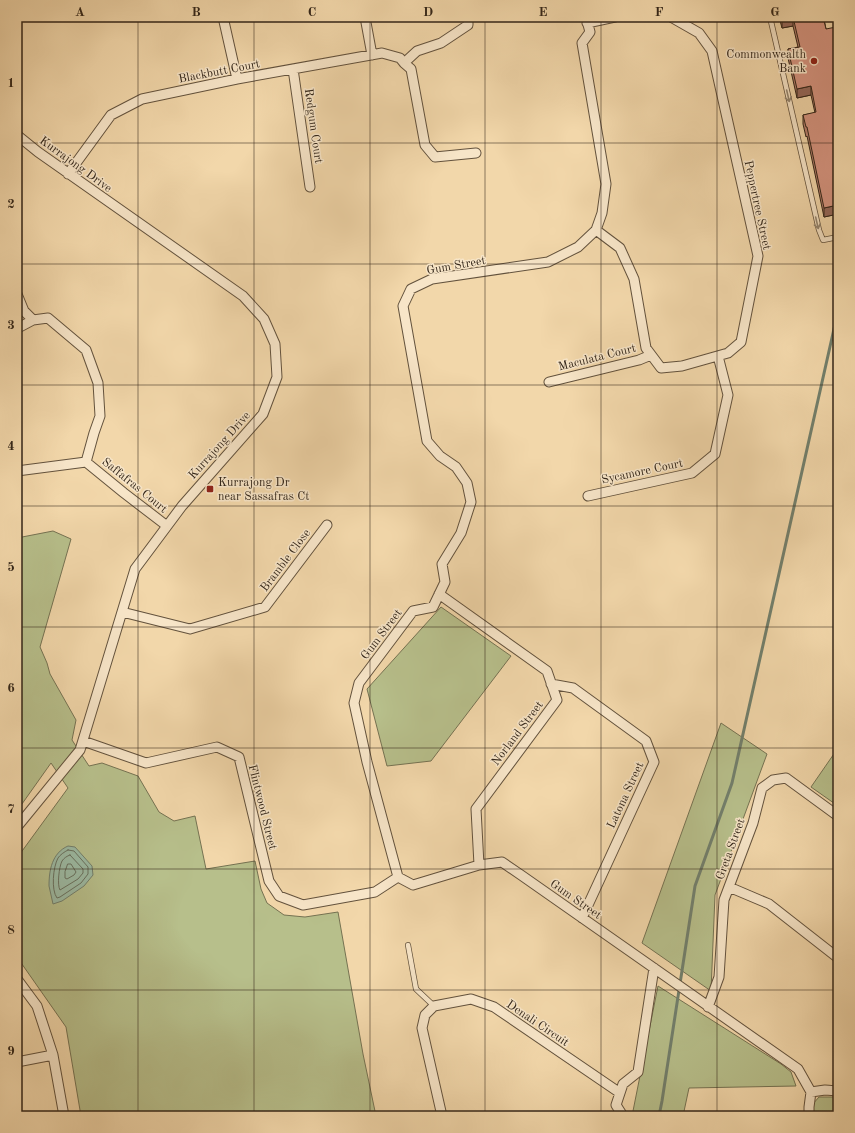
<svg xmlns="http://www.w3.org/2000/svg" width="855" height="1133" viewBox="0 0 855 1133" font-family="'Old Standard TT',serif">
<style>
.green{fill:#b7bf8b;stroke:#757252}
.water{fill:#9cbaa3;stroke:#727f6c}
.lines{fill:none;stroke-linecap:round;stroke-linejoin:round}
.shore{stroke:#68705e;stroke-width:1}
.stream{stroke:#727f6c;stroke-width:3}
.service-casing{stroke:#63523d;stroke-width:6}
.minor-casing{stroke:#63523d;stroke-width:11}
.service{stroke:#f7e5c8;stroke-width:4.5}
.minor{stroke:#f7e5c8;stroke-width:9}
.wall{fill:#b77f6e;stroke:#332619}
.shaded-wall{fill:#95685a;stroke:#332619}
.building{fill:#d59480;stroke:#332619}
.oneway{stroke:#958670}
.grid{fill:none;stroke:#332619;stroke-width:1;stroke-opacity:0.55}
.poi-dot{fill:#8f2418;stroke:#f7e5c8;stroke-width:1.5}
.labels{text-anchor:middle;stroke-width:3;stroke-linejoin:round;paint-order:stroke}
.poi-label{font-size:12px;fill:#332619;stroke:#f7e5c8;text-anchor:end}
.street-label{font-size:12px;fill:#332619;stroke:#f7e5c8}
.neatline{fill:none;stroke:#332619;stroke-width:1.5}
.grid-label{font-size:13px;text-anchor:middle;font-weight:bold;fill:#332619}
</style>
<rect width="100%" height="100%" fill="#f2d7aa"/>
<filter id="stains"><feTurbulence type="fractalNoise" baseFrequency=".005" numOctaves="4"/><feColorMatrix values="0 0 0 0 .2 0 0 0 0 .09 0 0 0 0 .02 0 0 0 .5 -.17"/></filter>
<radialGradient id="worn" r=".72"><stop offset=".6" stop-color="#630" stop-opacity="0"/><stop offset="1" stop-color="#630" stop-opacity=".3"/></radialGradient>
<path class="green" d="M 53,531 L 71,539 L 40,647 L 47,663 L 50,674 L 76,720 L 72,740 L 89,766 L 102,763 L 138,776 L 159,812 L 174,821 L 195,816 L 206,869 L 255,861 L 261,889 L 267,903 L 284,915 L 305,917 L 338,912 L 363,1054 L 376,1116 L 81,1116 L 66,1027 L 17,957 L 17,858 L 68,788 L 51,763 L 17,811 L 17,538 Z
M 441,607 L 511,656 L 431,761 L 387,766 L 367,689 Z
M 721,723 L 767,754 L 715,895 L 711,991 L 642,943 Z
M 838,748 L 838,806 L 811,787 Z
M 658,986 L 781,1064 L 791,1072 L 796,1086 L 689,1088 L 683,1116 L 632,1116 Z
M 819,1097 L 838,1097 L 838,1116 L 812,1116 L 812,1105 Z"/>
<path class="water" d="M 68,846 L 75,847 L 92,866 L 93,875 L 84,886 L 62,901 L 53,904 C 52,898 50,892 49,886 C 49,870 52,853 68,846 Z"/>
<g class="lines">
<path class="shore" d="M 68,850 L 74,851 L 88,867 L 88,874 L 81,883 L 60,897 L 57,898 C 51,890 53,867 58,858 C 60,855 64,852 68,850 Z
M 70,855 L 83,869 L 83,873 L 78,879 L 60,890 C 57,885 59,867 62,861 C 64,858 67,856 70,855 Z
M 68,864 L 71,864 L 76,872 L 74,875 L 67,879 L 65,878 L 65,872 Z"/>
<path class="stream" d="M 659,1116 L 662,1101 L 695,886 L 732,783 L 838,311"/>
<defs>
<path id="service" d="M 770,17 L 819,230 L 823,240 L 838,237
M 408,945 L 416,989 L 434,1006"/>
<path id="minor" d="M 223,17 L 237,79
M 365,17 L 372,55
M 586,17 L 590,32 L 582,43 L 606,184 L 602,213 L 596,230 L 578,247 L 548,262 L 432,279 L 411,289 L 403,306 L 427,441 L 440,456 L 456,467 L 467,483 L 471,502 L 461,533 L 442,564 L 445,582 L 433,607 L 413,611 L 359,683 L 354,703 L 367,762 L 398,877 L 413,885 L 479,865 L 502,862 L 521,875 L 798,1069 L 811,1092 L 825,1090 L 838,1091
M 587,23 L 615,17
M 404,63 L 411,69 L 425,145 L 435,157 L 476,153
M 293,69 L 310,187
M 17,135 L 38,152 L 243,296 L 264,319 L 275,344 L 277,377 L 263,414 L 182,506 L 135,569 L 80,750 L 17,827
M 68,174 L 111,115 L 142,99 L 237,79 L 382,53 L 400,58 L 404,63 L 417,51 L 441,43 L 468,25 L 468,17
M 596,230 L 620,248 L 634,279 L 646,348 L 661,368 L 682,366 L 728,353 L 741,342 L 758,256 L 712,51 L 699,33 L 671,17
M 17,294 L 24,311 L 33,320 L 48,318 L 86,350 L 98,383 L 100,416 L 94,433 L 86,462
M 17,330 L 18,328 L 33,320
M 549,382 L 639,360 L 651,355
M 17,471 L 86,462 L 124,493 L 167,526
M 588,496 L 692,473 L 715,454 L 728,395 L 718,356
M 439,594 L 547,671 L 557,700 L 476,809 L 479,865
M 122,612 L 190,629 L 265,607 L 327,525
M 551,684 L 573,688 L 646,741 L 654,762 L 582,918
M 83,741 L 146,763 L 217,747 L 239,757 L 269,881 L 279,896 L 303,905 L 375,892 L 398,877
M 729,887 L 769,904 L 838,958
M 17,979 L 37,1006 L 53,1055 L 64,1116
M 708,1007 L 719,977 L 724,900 L 753,823 L 762,788 L 773,780 L 786,778 L 838,816
M 17,1062 L 53,1055
M 442,1116 L 422,1028 L 425,1015 L 434,1006 L 471,999 L 494,1007 L 620,1093
M 623,1116 L 616,1105 L 623,1084 L 638,1072 L 654,968
M 809,1116 L 809,1107 L 811,1092"/>
</defs>
<use href="#service" class="service-casing"/>
<use href="#minor" class="minor-casing"/>
<use href="#service" class="service"/>
<use href="#minor" class="minor"/>
</g>
<path class="wall" d="M 779,17 L 827,17 L 827,18 L 824,19 L 826,29 L 838,35 L 838,214 L 824,217 L 807,136 L 806,137 L 803,124 L 803,115 L 815,113 L 811,95 L 797,98 L 788,58 L 788,49 L 798,47 L 793,26 L 782,28 Z"/>
<path class="shaded-wall" d="M 790,17 L 793,17 L 793,26 L 782,28 L 782,19 Z
M 811,86 L 811,95 L 797,98 L 797,89 Z
M 838,205 L 838,214 L 824,217 L 824,208 Z"/>
<path class="building" d="M 781,17 L 790,17 L 782,19 Z
M 793,17 L 823,17 L 826,29 L 836,27 L 838,35 L 838,205 L 824,208 L 807,127 L 806,127 L 803,115 L 816,112 L 811,86 L 797,89 L 788,49 L 800,47 Z"/>
<defs><path id="oneway-shaft" d="M-6 0H5M1.5-3L5.5 0L1.5 3" fill="none" stroke-width="1.6" stroke-linecap="round" stroke-linejoin="round"/></defs>
<g class="oneway">
<use href="#oneway-shaft" transform="translate(788 96) rotate(77)"/>
<use href="#oneway-shaft" transform="translate(817 223) rotate(77)"/>
</g>
<path class="grid" d="M 138,17 L 138,1116M 254,17 L 254,1116M 370,17 L 370,1116M 485,17 L 485,1116M 601,17 L 601,1116M 717,17 L 717,1116M 17,143 L 838,143M 17,264 L 838,264M 17,385 L 838,385M 17,506 L 838,506M 17,627 L 838,627M 17,748 L 838,748M 17,869 L 838,869M 17,990 L 838,990"/>
<g class="poi-dot">
<circle cx="814" cy="61" r="4"/>
<rect x="206" y="485" width="8" height="8" rx="2"/>
</g>
<g class="labels">
<g class="poi-label">
<text x="806" y="58">Commonwealth<tspan x="806" dy="14">Bank</tspan></text>
<text x="218" y="486" text-anchor="start">Kurrajong Dr<tspan x="218" dy="14">near Sassafras Ct</tspan></text>
</g>
<g class="street-label">
<text transform="translate(219 71) rotate(-11)" y="4">Blackbutt Court</text>
<text transform="translate(314 126) rotate(82)" y="4">Redgum Court</text>
<text transform="translate(76 164) rotate(36)" y="4">Kurrajong Drive</text>
<text transform="translate(758 205) rotate(78)" y="4">Peppertree Street</text>
<text transform="translate(456 265) rotate(-10)" y="4">Gum Street</text>
<text transform="translate(597 357) rotate(-14)" y="4">Maculata Court</text>
<text transform="translate(219 445) rotate(-48)" y="4">Kurrajong Drive</text>
<text transform="translate(642 471) rotate(-12)" y="4">Sycamore Court</text>
<text transform="translate(135 485) rotate(39)" y="4">Saffafras Court</text>
<text transform="translate(285 560) rotate(-53)" y="4">Bramble Close</text>
<text transform="translate(381 634) rotate(-53)" y="4">Gum Street</text>
<text transform="translate(517 733) rotate(-53)" y="4">Norland Street</text>
<text transform="translate(625 795) rotate(-65)" y="4">Latona Street</text>
<text transform="translate(263 807) rotate(76)" y="4">Flintwood Street</text>
<text transform="translate(730 849) rotate(-70)" y="4">Greta Street</text>
<text transform="translate(576 899) rotate(35)" y="4">Gum Street</text>
<text transform="translate(538 1023) rotate(34)" y="4">Denali Circuit</text>
</g>
</g>
<rect width="855" height="1133" fill="none" stroke="#f2d7aa" stroke-width="44"/>
<rect x="22" y="22" width="811" height="1089" class="neatline"/>
<g class="grid-label">
<text x="80" y="16">A</text>
<text x="196" y="16">B</text>
<text x="312" y="16">C</text>
<text x="428" y="16">D</text>
<text x="543" y="16">E</text>
<text x="659" y="16">F</text>
<text x="775" y="16">G</text>
<text x="11" y="87">1</text>
<text x="11" y="208">2</text>
<text x="11" y="329">3</text>
<text x="11" y="450">4</text>
<text x="11" y="571">5</text>
<text x="11" y="692">6</text>
<text x="11" y="813">7</text>
<text x="11" y="934">8</text>
<text x="11" y="1055">9</text>
</g>
<rect width="100%" height="100%" filter="url(#stains)"/>
<rect width="100%" height="100%" fill="url(#worn)"/>
</svg>
